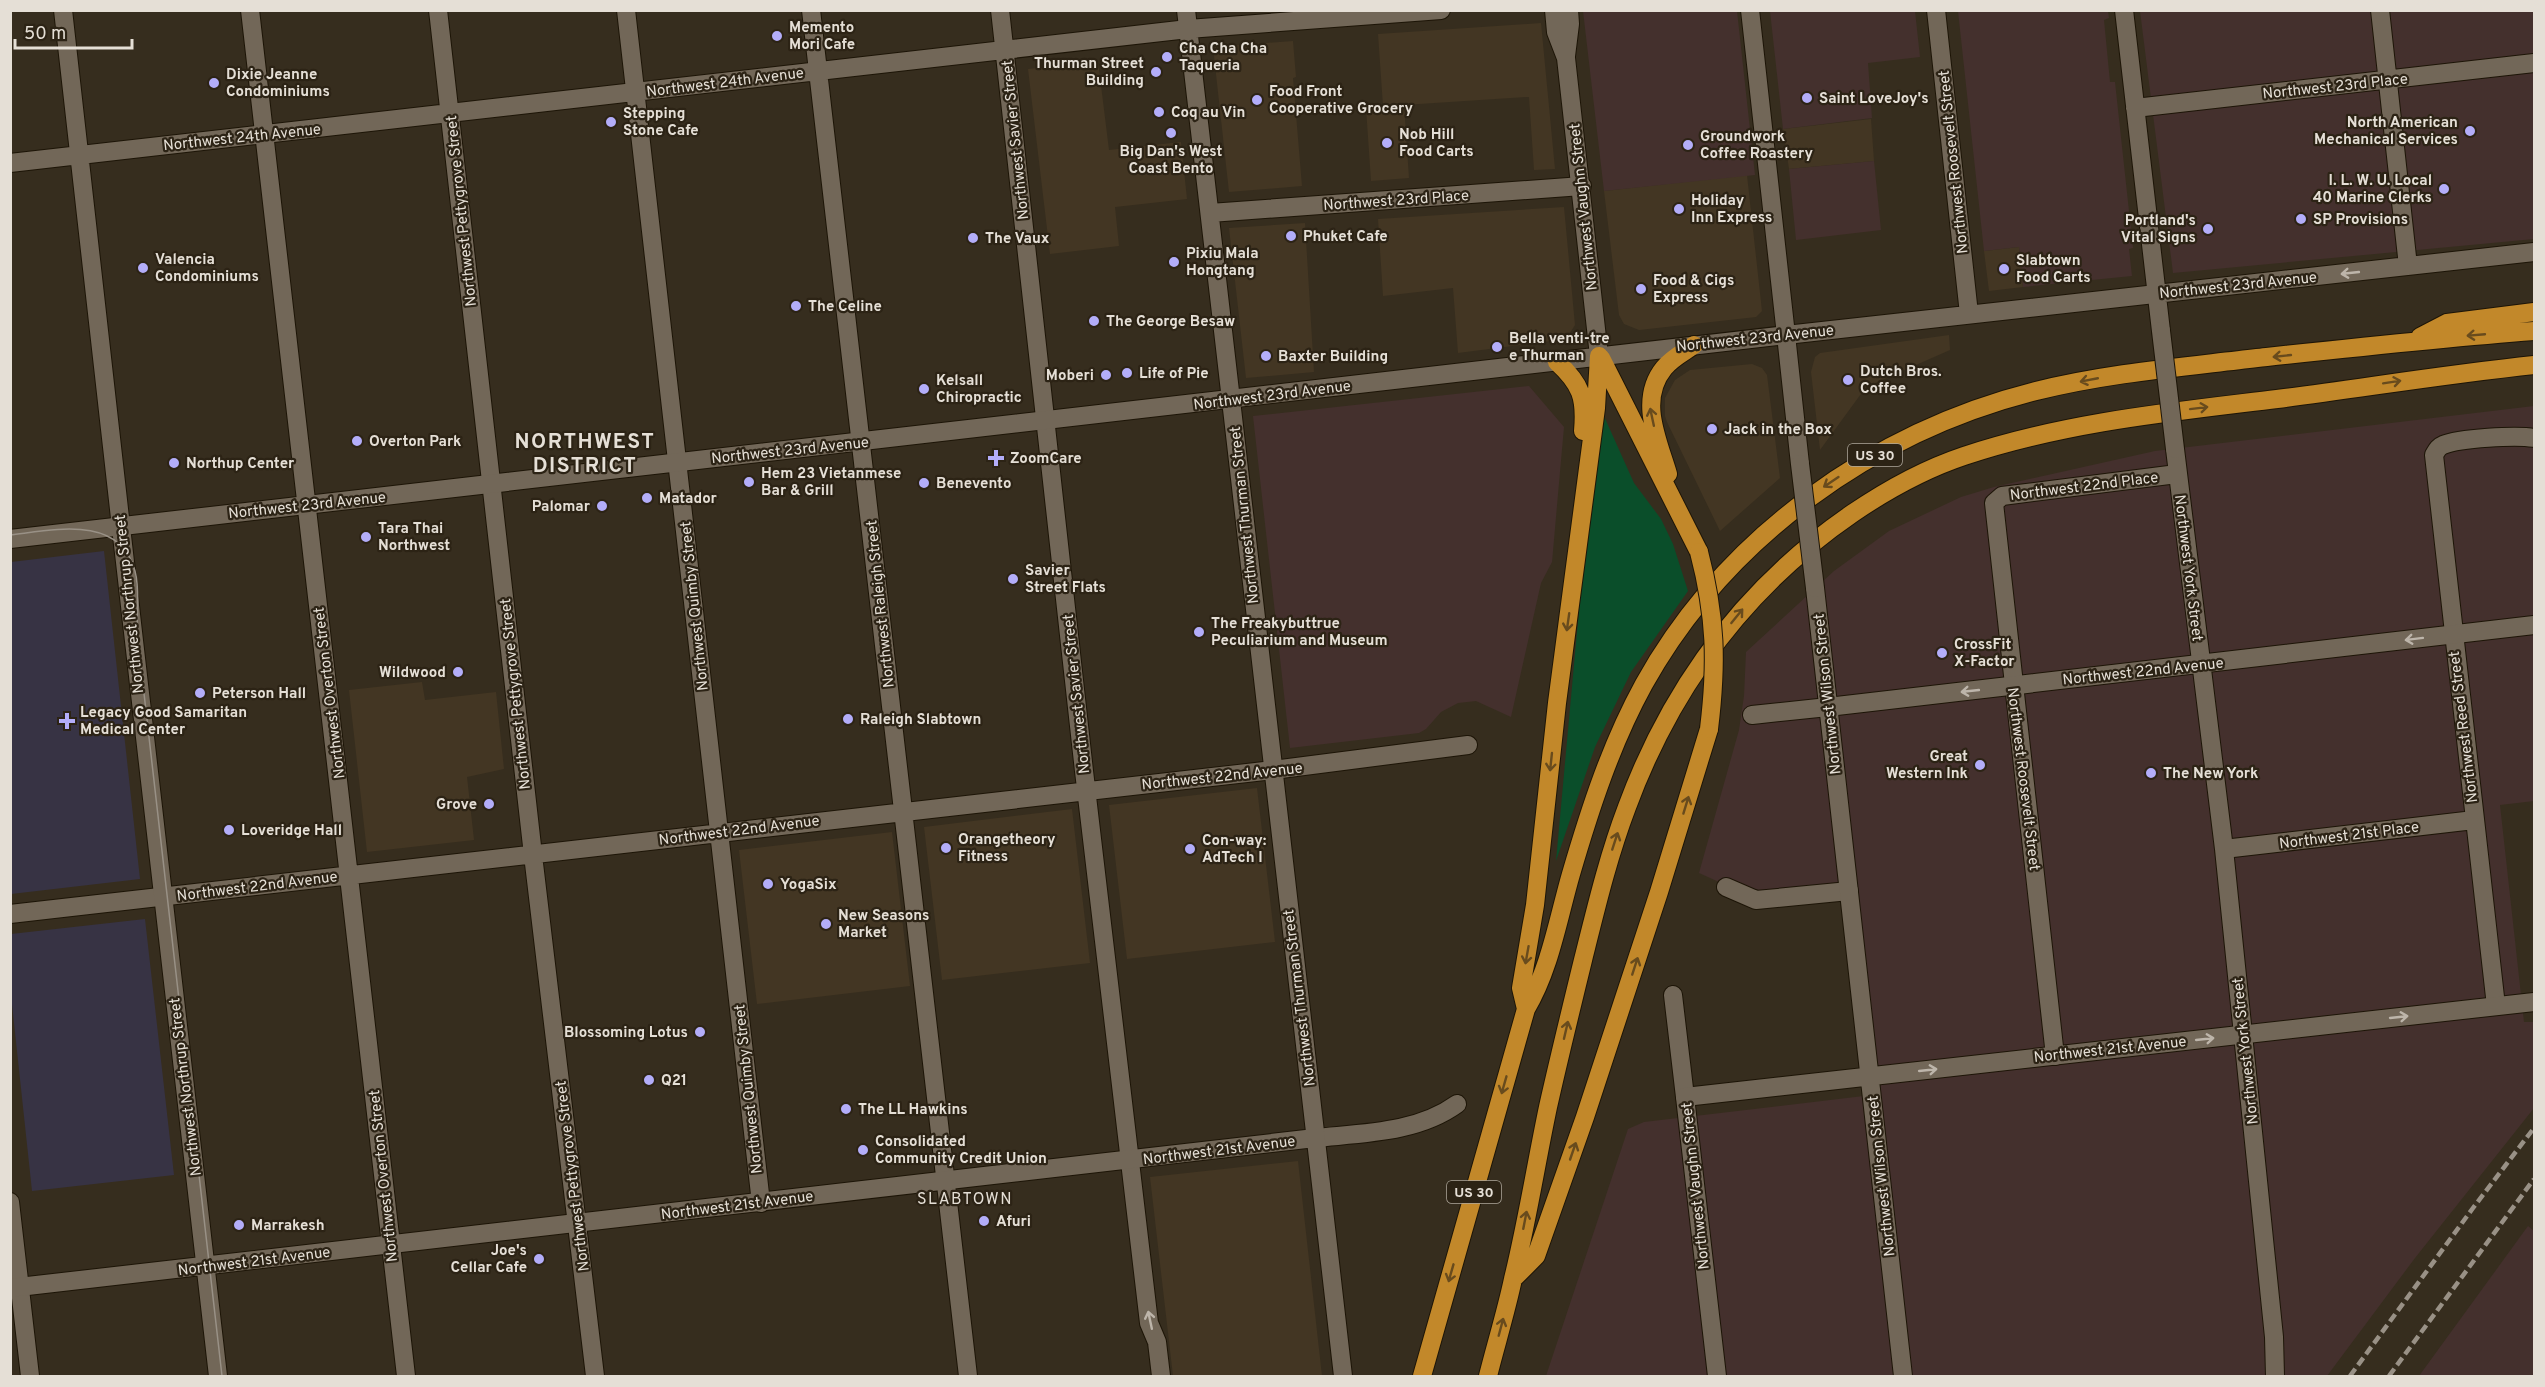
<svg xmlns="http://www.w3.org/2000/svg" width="2545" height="1387" viewBox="0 0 2545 1387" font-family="Overpass,sans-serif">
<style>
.built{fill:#433623}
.industrial{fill:#44302d}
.medical{fill:#373344}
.green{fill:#0a4e2a}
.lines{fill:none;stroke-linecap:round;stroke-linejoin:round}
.street-casing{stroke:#1d1507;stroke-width:20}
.secondary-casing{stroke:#1d1507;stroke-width:20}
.highway-casing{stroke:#1d1507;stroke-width:20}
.street{stroke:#726758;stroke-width:18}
.secondary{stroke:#726758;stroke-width:18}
.highway{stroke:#c2882a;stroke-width:18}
.tram{stroke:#999186;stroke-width:1.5}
.rail{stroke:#999186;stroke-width:4.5;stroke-dasharray:9 4.5;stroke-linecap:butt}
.street-bridge-casing{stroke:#1d1507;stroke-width:20;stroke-linecap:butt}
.secondary-bridge-casing{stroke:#1d1507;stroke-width:20;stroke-linecap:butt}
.highway-bridge-casing{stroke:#1d1507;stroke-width:20;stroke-linecap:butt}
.street-bridge{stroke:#726758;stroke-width:18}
.secondary-bridge{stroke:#726758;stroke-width:18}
.highway-bridge{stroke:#c2882a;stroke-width:18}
.oneway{stroke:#bdb5aa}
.oneway2{stroke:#684b1d}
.poi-dot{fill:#b3adf9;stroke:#2c2315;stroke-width:2}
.labels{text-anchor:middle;stroke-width:4.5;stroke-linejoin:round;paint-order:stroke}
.shield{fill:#2c2315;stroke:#aea79c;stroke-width:1.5}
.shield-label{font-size:14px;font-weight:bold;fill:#e5dfd6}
.poi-label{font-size:15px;font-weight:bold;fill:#e5dfd6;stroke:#2c2315;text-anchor:start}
.street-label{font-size:15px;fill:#e5dfd6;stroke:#2c2315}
.neighbourhood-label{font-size:16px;letter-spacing:1.5px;fill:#e5dfd6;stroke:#2c2315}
.district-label{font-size:21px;font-weight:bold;letter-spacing:1.5px;fill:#e5dfd6;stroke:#2c2315}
</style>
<rect width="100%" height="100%" fill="#362d1e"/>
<path class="built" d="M 1541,23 L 1555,169 L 1534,170 L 1529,97 L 1527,97 L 1404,105 L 1409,178 L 1371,181 L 1366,108 L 1383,106 L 1378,34 Z
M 1293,41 L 1296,77 L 1293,78 L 1302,186 L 1229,192 L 1213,47 Z
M 1098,61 L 1109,150 L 1181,142 L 1187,199 L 1115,207 L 1119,246 L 1050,254 L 1028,69 Z
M 1871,119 L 1874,161 L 1789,169 L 1783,129 Z
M 1747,175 L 1762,311 L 1756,317 L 1639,330 L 1624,324 L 1619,315 L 1604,191 Z
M 1564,207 L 1575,325 L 1566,339 L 1458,353 L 1453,288 L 1383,296 L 1378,219 Z
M 1305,223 L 1314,372 L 1246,378 L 1229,228 Z
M 2019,247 L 2023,287 L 1989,291 L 1984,251 Z
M 1949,335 L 1950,350 L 1866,387 L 1820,450 L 1811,372 L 1815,357 L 1820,353 Z
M 1752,364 L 1762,368 L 1767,375 L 1780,478 L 1720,531 L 1667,422 L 1665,416 L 1665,398 L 1675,380 L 1690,370 Z
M 422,682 L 425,700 L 496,692 L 504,769 L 467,777 L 474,840 L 367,852 L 349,690 Z
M 1257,788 L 1275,942 L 1127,959 L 1109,805 Z
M 1072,809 L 1090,963 L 942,980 L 924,827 Z
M 892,832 L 910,986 L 757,1004 L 739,850 Z
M 1298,1161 L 1322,1376 L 1173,1376 L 1150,1177 Z"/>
<path class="industrial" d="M 1583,11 L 1737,11 L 1755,175 L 1604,191 Z
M 1770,11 L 1915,11 L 1920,57 L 1868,63 L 1872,118 L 1783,129 Z
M 1958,11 L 2108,11 L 2109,18 L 2104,20 L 2110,82 L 2115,82 L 2133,248 L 2129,249 L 2132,276 L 2023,287 L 2019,247 L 1984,251 Z
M 2140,11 L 2534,11 L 2534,239 L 2173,273 Z
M 1874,161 L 1881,230 L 1796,240 L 1789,169 Z
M 1529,386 L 1564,427 L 1552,562 L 1541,583 L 1511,717 L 1476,701 L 1458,703 L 1441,712 L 1426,729 L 1419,733 L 1290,748 L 1253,416 Z
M 2534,406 L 2534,801 L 2500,805 L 2524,1022 L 2534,1022 L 2534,1108 L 2415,1258 L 2327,1376 L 1546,1376 L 1628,1129 L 1644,1122 L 1872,1095 L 1849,890 L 1757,899 L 1699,873 L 1739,730 L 1744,696 L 1746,652 L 1834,571 L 1889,531 L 1961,497 L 1994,487 L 2155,451 Z
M 2528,1226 L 2534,1231 L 2534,1376 L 2419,1376 Z"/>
<path class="medical" d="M 104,551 L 140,879 L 11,894 L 11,562 Z
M 145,919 L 174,1175 L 32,1191 L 11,995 L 11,934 Z"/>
<path class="green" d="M 1597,414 L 1603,414 L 1634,483 L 1661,519 L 1673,544 L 1688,591 L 1631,672 L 1595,747 L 1556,861 Z"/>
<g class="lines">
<defs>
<path id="street" d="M 63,10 L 121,527
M 250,10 L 406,1376
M 438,10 L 533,855 L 595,1376
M 626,10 L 761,1203
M 811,10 L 968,1376
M 1000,10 L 1084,771 L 1149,1323 L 1157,1342 L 1161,1376
M 1186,10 L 1231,400
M 1750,10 L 1786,335 L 2534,252
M 1936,10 L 1969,314
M 2124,10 L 2161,331
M 2380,10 L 2408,266
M 2135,108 L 2534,63
M 10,163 L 1188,29 L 1441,10
M 1210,213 L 1582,186
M 2175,449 L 2224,849 L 2274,1337 L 2275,1376
M 1752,715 L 1828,707
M 2224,849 L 2474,820
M 1726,887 L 1756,900 L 1849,891
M 10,914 L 1273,770 L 1468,745
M 1673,995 L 1685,1097
M 2496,1006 L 2434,455 C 2437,450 2438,447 2443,445 C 2459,438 2517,435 2534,438
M 2055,1056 L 1994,503 L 2002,496 L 2177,474
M 1315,1138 C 1363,1133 1417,1133 1457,1104
M 10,1202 L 30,1376"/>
<path id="secondary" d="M 1554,10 L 1556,32 L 1566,58 L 1599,356
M 1566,56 L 1570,24 L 1569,10
M 1231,400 L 1343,1376
M 121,527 L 218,1376
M 10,539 L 1786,335 L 1800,464
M 1815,588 L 1903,1376
M 1828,707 L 2534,625
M 10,1288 L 1315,1138
M 1717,1376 L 1685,1097 L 2534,1002"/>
<path id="highway" d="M 2420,337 L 2447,323 L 2534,312
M 1601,358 L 1699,552
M 1557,362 C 1581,384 1586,398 1583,431
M 1668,474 C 1658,440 1638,400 1664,368 C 1672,358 1684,352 1694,345
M 1526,1009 L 1521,988 L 1535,905 L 1557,703 L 1596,408 L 1599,356
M 1514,1278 L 1536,1256 L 1585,1117 L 1659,892 L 1709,729
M 1422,1376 L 1526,1009 C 1550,969 1558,919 1571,874 C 1590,809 1611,744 1644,684 C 1726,537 1873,432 2036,391 C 2108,373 2183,367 2257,358 C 2350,348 2442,338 2534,331
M 1488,1376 C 1496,1344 1506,1312 1513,1279 C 1527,1222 1536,1164 1548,1107 C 1559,1058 1571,1009 1583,960 C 1596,908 1608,857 1627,807 C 1672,685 1745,587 1853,513 C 1887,490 1925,469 1964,456 C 2066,422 2171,412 2277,399 C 2363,388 2448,374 2534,365"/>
</defs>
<use href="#street" class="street-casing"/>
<use href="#secondary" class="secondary-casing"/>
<use href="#highway" class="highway-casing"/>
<use href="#street" class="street"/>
<use href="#secondary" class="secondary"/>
<use href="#highway" class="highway"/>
<path class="tram" d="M 10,535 C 53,530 120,514 135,571 C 140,590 137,613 137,632 L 222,1376"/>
<path class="rail" d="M 2350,1376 L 2473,1208 L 2534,1128
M 2389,1376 L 2534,1179"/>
<defs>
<path id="street-bridge" d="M 2161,331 L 2175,449"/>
<path id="secondary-bridge" d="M 1800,464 L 1815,588"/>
<path id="highway-bridge" d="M 1699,552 C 1716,617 1717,663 1709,729"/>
</defs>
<use href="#street-bridge" class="street-bridge-casing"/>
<use href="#secondary-bridge" class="secondary-bridge-casing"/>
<use href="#highway-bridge" class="highway-bridge-casing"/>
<use href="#street-bridge" class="street-bridge"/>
<use href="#secondary-bridge" class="secondary-bridge"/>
<use href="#highway-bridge" class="highway-bridge"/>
</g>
<defs><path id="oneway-shaft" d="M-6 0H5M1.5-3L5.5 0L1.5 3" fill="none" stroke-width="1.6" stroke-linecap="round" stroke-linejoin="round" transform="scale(1.5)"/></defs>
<g class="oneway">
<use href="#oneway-shaft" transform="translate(2350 273) rotate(174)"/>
<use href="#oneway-shaft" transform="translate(2414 639) rotate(173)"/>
<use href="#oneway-shaft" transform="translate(1970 691) rotate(174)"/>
<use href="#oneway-shaft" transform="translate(2399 1017) rotate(-6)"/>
<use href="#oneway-shaft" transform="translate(2205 1039) rotate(-6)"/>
<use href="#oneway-shaft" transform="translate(1928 1070) rotate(-6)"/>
<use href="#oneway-shaft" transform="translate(1150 1320) rotate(-102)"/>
</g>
<g class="oneway2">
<use href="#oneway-shaft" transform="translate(2476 335) rotate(175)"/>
<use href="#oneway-shaft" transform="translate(2282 356) rotate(174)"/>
<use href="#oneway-shaft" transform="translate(2089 380) rotate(169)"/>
<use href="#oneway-shaft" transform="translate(2392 382) rotate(-9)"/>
<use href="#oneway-shaft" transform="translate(2199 408) rotate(-7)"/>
<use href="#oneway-shaft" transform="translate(1652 417) rotate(-102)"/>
<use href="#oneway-shaft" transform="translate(1831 482) rotate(146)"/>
<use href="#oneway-shaft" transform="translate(1737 616) rotate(-51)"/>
<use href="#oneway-shaft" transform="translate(1568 622) rotate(98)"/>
<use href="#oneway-shaft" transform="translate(1551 762) rotate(96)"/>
<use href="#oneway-shaft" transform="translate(1686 805) rotate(-73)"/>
<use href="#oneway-shaft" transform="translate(1615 841) rotate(-72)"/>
<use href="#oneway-shaft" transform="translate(1527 955) rotate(100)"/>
<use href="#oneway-shaft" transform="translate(1635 966) rotate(-72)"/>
<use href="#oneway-shaft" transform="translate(1566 1030) rotate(-77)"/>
<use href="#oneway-shaft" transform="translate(1504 1085) rotate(106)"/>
<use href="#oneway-shaft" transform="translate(1573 1151) rotate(-71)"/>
<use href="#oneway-shaft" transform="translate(1525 1220) rotate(-79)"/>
<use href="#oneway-shaft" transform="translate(1451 1273) rotate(106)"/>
<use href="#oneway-shaft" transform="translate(1501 1327) rotate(-75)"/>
</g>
<g class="poi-dot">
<circle cx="777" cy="36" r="6"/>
<circle cx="1167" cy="57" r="6"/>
<circle cx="1156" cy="72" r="6"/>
<circle cx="214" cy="83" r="6"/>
<circle cx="1807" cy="98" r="6"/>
<circle cx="1257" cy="100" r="6"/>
<circle cx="1159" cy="112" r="6"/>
<circle cx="611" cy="122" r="6"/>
<circle cx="2470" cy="131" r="6"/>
<circle cx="1171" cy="133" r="6"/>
<circle cx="1387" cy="143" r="6"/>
<circle cx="1688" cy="145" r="6"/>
<circle cx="2444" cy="189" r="6"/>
<circle cx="1679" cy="209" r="6"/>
<circle cx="2301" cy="219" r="6"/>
<circle cx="2208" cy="229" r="6"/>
<circle cx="1291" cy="236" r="6"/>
<circle cx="973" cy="238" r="6"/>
<circle cx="1174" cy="262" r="6"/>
<circle cx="143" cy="268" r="6"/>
<circle cx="2004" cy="269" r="6"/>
<circle cx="1641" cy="289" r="6"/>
<circle cx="796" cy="306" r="6"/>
<circle cx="1094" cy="321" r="6"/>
<circle cx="1497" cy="347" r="6"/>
<circle cx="1266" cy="356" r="6"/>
<circle cx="1127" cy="373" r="6"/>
<circle cx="1106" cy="375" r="6"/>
<circle cx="1848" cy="380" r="6"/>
<circle cx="924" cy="389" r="6"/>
<circle cx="1712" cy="429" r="6"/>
<circle cx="357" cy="441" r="6"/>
<path d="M993 449h6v6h6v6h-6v6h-6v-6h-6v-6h6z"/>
<circle cx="174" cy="463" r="6"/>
<circle cx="749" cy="482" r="6"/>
<circle cx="924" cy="483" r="6"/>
<circle cx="647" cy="498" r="6"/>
<circle cx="602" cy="506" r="6"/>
<circle cx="366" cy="537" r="6"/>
<circle cx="1013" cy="579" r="6"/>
<circle cx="1199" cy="632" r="6"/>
<circle cx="1942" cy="653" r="6"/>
<circle cx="458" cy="672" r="6"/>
<circle cx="200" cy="693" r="6"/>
<circle cx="848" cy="719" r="6"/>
<path d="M64 712h6v6h6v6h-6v6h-6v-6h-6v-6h6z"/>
<circle cx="1980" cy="765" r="6"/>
<circle cx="2151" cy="773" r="6"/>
<circle cx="489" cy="804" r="6"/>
<circle cx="229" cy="830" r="6"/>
<circle cx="946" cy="848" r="6"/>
<circle cx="1190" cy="849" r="6"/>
<circle cx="768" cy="884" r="6"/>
<circle cx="826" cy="924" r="6"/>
<circle cx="700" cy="1032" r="6"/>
<circle cx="649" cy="1080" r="6"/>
<circle cx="846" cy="1109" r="6"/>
<circle cx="863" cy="1150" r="6"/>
<circle cx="984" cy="1221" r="6"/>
<circle cx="239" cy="1225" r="6"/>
<circle cx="539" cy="1259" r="6"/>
</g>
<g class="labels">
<g class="shield">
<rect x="1848" y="444" width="54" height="22" rx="4.5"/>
<rect x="1447" y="1181" width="54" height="22" rx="4.5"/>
</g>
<g class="shield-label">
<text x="1875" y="460">US 30</text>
<text x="1474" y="1197">US 30</text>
</g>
<g class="poi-label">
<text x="789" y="32">Memento<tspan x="789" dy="17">Mori Cafe</tspan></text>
<text x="1179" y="53">Cha Cha Cha<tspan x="1179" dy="17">Taqueria</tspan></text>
<text x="1144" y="68" text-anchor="end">Thurman Street<tspan x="1144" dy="17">Building</tspan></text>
<text x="226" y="79">Dixie Jeanne<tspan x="226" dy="17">Condominiums</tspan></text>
<text x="1269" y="96">Food Front<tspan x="1269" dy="17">Cooperative Grocery</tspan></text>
<text x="1819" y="103">Saint LoveJoy's</text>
<text x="1171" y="117">Coq au Vin</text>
<text x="623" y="118">Stepping<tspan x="623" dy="17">Stone Cafe</tspan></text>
<text x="2458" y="127" text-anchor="end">North American<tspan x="2458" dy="17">Mechanical Services</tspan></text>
<text x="1399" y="139">Nob Hill<tspan x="1399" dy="17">Food Carts</tspan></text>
<text x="1700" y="141">Groundwork<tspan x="1700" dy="17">Coffee Roastery</tspan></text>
<text x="1171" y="156" text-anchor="middle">Big Dan's West<tspan x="1171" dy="17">Coast Bento</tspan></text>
<text x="2432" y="185" text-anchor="end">I. L. W. U. Local<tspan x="2432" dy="17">40 Marine Clerks</tspan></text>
<text x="1691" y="205">Holiday<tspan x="1691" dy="17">Inn Express</tspan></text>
<text x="2313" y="224">SP Provisions</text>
<text x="2196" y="225" text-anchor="end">Portland's<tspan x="2196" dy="17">Vital Signs</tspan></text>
<text x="1303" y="241">Phuket Cafe</text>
<text x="985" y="243">The Vaux</text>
<text x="1186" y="258">Pixiu Mala<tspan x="1186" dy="17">Hongtang</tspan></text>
<text x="155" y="264">Valencia<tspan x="155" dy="17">Condominiums</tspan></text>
<text x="2016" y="265">Slabtown<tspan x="2016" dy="17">Food Carts</tspan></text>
<text x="1653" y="285">Food &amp; Cigs<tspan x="1653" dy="17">Express</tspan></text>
<text x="808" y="311">The Celine</text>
<text x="1106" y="326">The George Besaw</text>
<text x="1509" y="343">Bella venti-tre<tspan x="1509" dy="17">e Thurman</tspan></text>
<text x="1278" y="361">Baxter Building</text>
<text x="1860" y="376">Dutch Bros.<tspan x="1860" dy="17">Coffee</tspan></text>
<text x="1139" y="378">Life of Pie</text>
<text x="1094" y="380" text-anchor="end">Moberi</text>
<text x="936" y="385">Kelsall<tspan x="936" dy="17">Chiropractic</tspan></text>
<text x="1724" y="434">Jack in the Box</text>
<text x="369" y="446">Overton Park</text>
<text x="1010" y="463">ZoomCare</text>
<text x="186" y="468">Northup Center</text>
<text x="761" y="478">Hem 23 Vietanmese<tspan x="761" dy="17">Bar &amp; Grill</tspan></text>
<text x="936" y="488">Benevento</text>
<text x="659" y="503">Matador</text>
<text x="590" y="511" text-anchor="end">Palomar</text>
<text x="378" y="533">Tara Thai<tspan x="378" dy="17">Northwest</tspan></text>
<text x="1025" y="575">Savier<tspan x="1025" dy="17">Street Flats</tspan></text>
<text x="1211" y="628">The Freakybuttrue<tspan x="1211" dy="17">Peculiarium and Museum</tspan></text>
<text x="1954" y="649">CrossFit<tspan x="1954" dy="17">X-Factor</tspan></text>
<text x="446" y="677" text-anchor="end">Wildwood</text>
<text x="212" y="698">Peterson Hall</text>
<text x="80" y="717">Legacy Good Samaritan<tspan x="80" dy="17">Medical Center</tspan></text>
<text x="860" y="724">Raleigh Slabtown</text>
<text x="1968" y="761" text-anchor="end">Great<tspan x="1968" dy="17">Western Ink</tspan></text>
<text x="2163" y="778">The New York</text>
<text x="477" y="809" text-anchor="end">Grove</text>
<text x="241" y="835">Loveridge Hall</text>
<text x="958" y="844">Orangetheory<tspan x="958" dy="17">Fitness</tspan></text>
<text x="1202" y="845">Con-way:<tspan x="1202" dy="17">AdTech I</tspan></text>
<text x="780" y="889">YogaSix</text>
<text x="838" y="920">New Seasons<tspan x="838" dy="17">Market</tspan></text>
<text x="688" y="1037" text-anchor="end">Blossoming Lotus</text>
<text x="661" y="1085">Q21</text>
<text x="858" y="1114">The LL Hawkins</text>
<text x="875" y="1146">Consolidated<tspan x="875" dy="17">Community Credit Union</tspan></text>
<text x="996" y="1226">Afuri</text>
<text x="251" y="1230">Marrakesh</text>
<text x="527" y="1255" text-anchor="end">Joe's<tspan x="527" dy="17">Cellar Cafe</tspan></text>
</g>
<g class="street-label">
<text transform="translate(725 82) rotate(-7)" y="5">Northwest 24th Avenue</text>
<text transform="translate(2335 86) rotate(-6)" y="5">Northwest 23rd Place</text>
<text transform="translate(242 137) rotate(-6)" y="5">Northwest 24th Avenue</text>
<text transform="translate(1015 140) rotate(-96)" y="5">Northwest Savier Street</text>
<text transform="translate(1953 162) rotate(-96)" y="5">Northwest Roosevelt Street</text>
<text transform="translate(1396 200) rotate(-4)" y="5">Northwest 23rd Place</text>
<text transform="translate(1583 207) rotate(-96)" y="5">Northwest Vaughn Street</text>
<text transform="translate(461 211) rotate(-96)" y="5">Northwest Pettygrove Street</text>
<text transform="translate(2238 285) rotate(-6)" y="5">Northwest 23rd Avenue</text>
<text transform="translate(1755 338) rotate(-6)" y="5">Northwest 23rd Avenue</text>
<text transform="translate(1272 395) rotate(-7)" y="5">Northwest 23rd Avenue</text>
<text transform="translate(790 450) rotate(-6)" y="5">Northwest 23rd Avenue</text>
<text transform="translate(2084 486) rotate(-7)" y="5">Northwest 22nd Place</text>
<text transform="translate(307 505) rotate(-6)" y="5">Northwest 23rd Avenue</text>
<text transform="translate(1244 515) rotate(-96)" y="5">Northwest Thurman Street</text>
<text transform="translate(2189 568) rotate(83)" y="5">Northwest York Street</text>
<text transform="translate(129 604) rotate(-96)" y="5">Northwest Northrup Street</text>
<text transform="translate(880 604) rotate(-96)" y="5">Northwest Raleigh Street</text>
<text transform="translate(694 606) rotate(-96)" y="5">Northwest Quimby Street</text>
<text transform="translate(2143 671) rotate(-6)" y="5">Northwest 22nd Avenue</text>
<text transform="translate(329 693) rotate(-97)" y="5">Northwest Overton Street</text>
<text transform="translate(515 694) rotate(-96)" y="5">Northwest Pettygrove Street</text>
<text transform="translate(1076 694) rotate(-96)" y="5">Northwest Savier Street</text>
<text transform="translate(1827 694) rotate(-96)" y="5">Northwest Wilson Street</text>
<text transform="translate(2463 727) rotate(-97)" y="5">Northwest Reed Street</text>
<text transform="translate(1222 776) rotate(-6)" y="5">Northwest 22nd Avenue</text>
<text transform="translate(2024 779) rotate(83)" y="5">Northwest Roosevelt Street</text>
<text transform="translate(739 830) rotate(-7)" y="5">Northwest 22nd Avenue</text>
<text transform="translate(2349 835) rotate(-7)" y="5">Northwest 21st Place</text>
<text transform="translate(257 886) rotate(-7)" y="5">Northwest 22nd Avenue</text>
<text transform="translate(1299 998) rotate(-97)" y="5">Northwest Thurman Street</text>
<text transform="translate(2110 1049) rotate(-6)" y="5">Northwest 21st Avenue</text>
<text transform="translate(2245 1051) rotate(-96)" y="5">Northwest York Street</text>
<text transform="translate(185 1087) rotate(-97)" y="5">Northwest Northrup Street</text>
<text transform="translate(748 1089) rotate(-96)" y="5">Northwest Quimby Street</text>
<text transform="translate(1219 1150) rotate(-7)" y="5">Northwest 21st Avenue</text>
<text transform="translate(383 1176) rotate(-96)" y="5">Northwest Overton Street</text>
<text transform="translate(572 1176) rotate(-97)" y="5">Northwest Pettygrove Street</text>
<text transform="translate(1881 1176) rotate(-96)" y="5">Northwest Wilson Street</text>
<text transform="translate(1695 1186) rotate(-96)" y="5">Northwest Vaughn Street</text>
<text transform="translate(737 1205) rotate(-7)" y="5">Northwest 21st Avenue</text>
<text transform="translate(254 1261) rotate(-7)" y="5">Northwest 21st Avenue</text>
</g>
<g class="neighbourhood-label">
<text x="965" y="1204">SLABTOWN</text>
</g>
<g class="district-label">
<text x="585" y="448">NORTHWEST<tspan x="585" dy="24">DISTRICT</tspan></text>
</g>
</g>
<rect width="2545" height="1387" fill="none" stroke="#e5dfd6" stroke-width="24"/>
<path d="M15 39v9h117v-9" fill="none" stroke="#e5dfd6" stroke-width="3"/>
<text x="24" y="39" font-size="18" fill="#e5dfd6" stroke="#2c2315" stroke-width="4.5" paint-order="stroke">50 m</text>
</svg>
